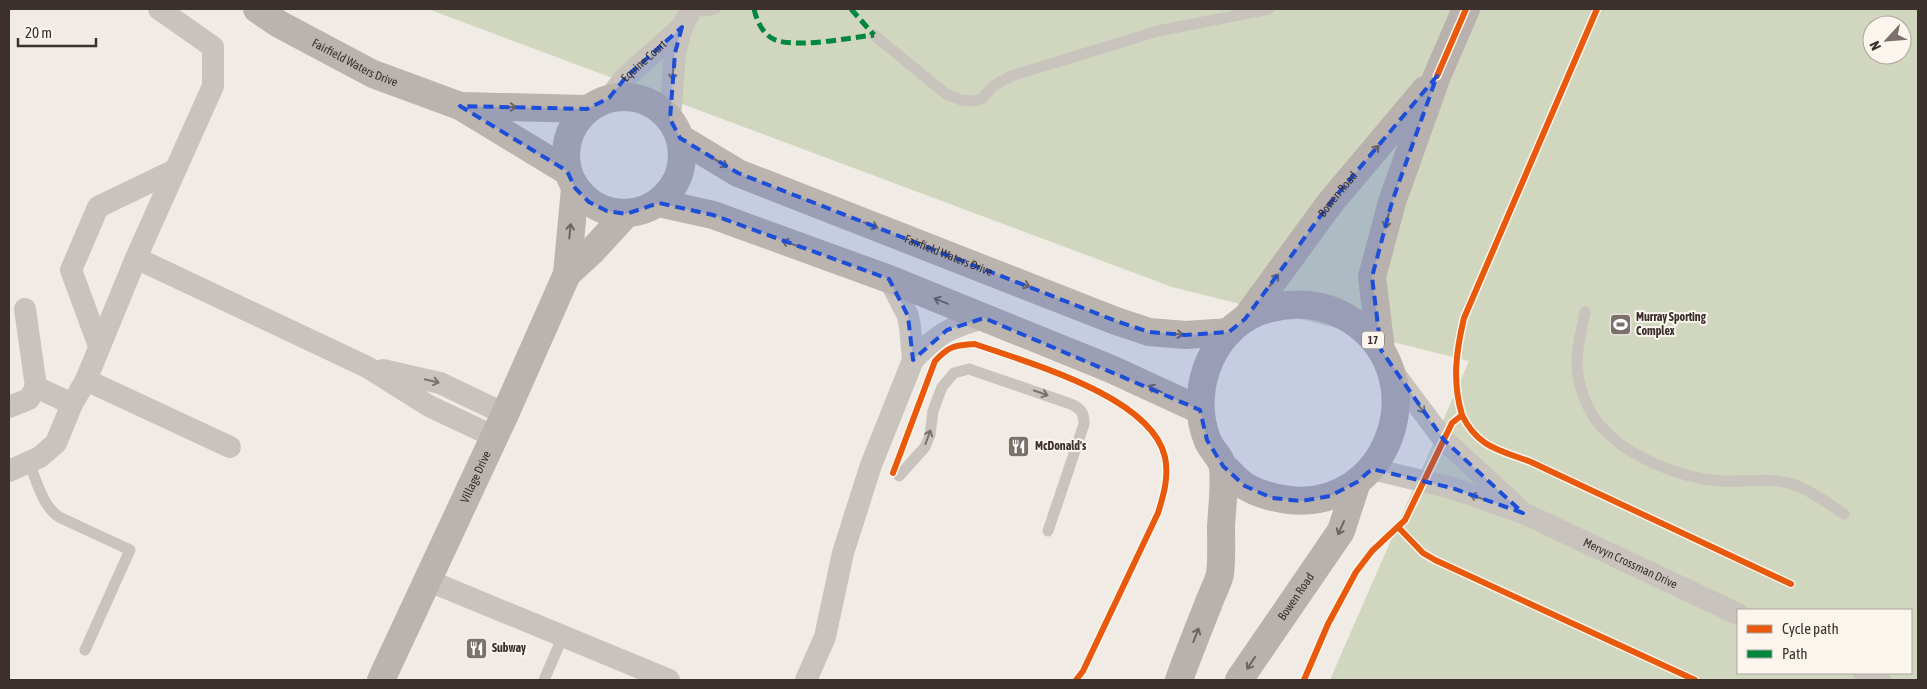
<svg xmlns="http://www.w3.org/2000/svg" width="1927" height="689" viewBox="0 0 1927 689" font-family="'Asap Condensed',sans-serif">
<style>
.green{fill:#d1d6bf;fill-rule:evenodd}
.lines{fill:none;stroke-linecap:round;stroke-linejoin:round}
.lane{stroke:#c9c3be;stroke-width:11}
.street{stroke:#c9c3be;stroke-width:22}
.secondary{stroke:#bab3ae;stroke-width:28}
.primary{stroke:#b8b1ad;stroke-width:28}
.quiet{stroke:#00873e;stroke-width:5;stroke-dasharray:10 5;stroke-linecap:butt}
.cycleway-casing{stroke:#fbf5ee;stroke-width:9}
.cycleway{stroke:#e8590c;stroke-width:6}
.oneway{stroke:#7b726d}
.oneway2{stroke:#6e645f}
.oneway3{stroke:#6d645f}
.marked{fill:#1d4ed8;fill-opacity:0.2;stroke:#1d4ed8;stroke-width:4;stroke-dasharray:10 6;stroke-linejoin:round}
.labels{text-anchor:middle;stroke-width:4;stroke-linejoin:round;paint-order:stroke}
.shield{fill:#fbf5ee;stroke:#756b66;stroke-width:1}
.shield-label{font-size:11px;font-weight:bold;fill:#3b302b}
.street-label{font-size:12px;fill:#3b302b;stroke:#fbf5ee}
.poi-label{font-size:12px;font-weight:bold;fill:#3b302b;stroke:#fbf5ee;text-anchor:start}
</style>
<rect width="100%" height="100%" fill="#f0ebe5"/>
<path class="green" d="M 428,9 L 1918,9 L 1918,680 L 1330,680 L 1469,361 L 1172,287 ZM 1872,25 L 1902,25 L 1902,55 L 1872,55 ZM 1738,610 L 1911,610 L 1911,673 L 1738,673 Z"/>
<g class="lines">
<path class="lane" d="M 690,9 L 703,11 L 715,9
M 874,35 L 946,94 L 961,100 L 974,101 L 982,99 L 993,86 L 1011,76 L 1158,31 L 1269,9
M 1585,312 C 1582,328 1577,345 1577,361 C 1577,382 1585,407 1599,424 C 1625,456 1680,478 1720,481 C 1745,483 1771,476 1795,485 C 1812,491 1829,504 1844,514
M 29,462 C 37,482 42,505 59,517 L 130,550 L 85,650
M 899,476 L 925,447 L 930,435 L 933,411 L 942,387 L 954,373 L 969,369 L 1068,403 C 1078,406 1085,412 1084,424 L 1048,531
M 544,680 L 563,636"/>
<g class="street">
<path id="s1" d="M 609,98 L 626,77 L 682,27"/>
<path d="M 670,119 L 675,53 L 682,27 L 691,9"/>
<path d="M 136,258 L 367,367 L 429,406 L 495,437"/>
<path d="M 25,309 L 36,387"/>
<path d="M 99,346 L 71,270 L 98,207 L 175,170"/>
<path d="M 913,360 C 938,334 949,327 984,318"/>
<path d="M 1390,368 L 1444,440 L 1517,507"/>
<path d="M 383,370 L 440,383 L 505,414"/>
<path d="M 86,380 L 230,447"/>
<path d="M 9,407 L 29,399 L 36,387 L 72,404"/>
<path id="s2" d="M 1372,469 L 1452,488 L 1523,513 L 1738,614"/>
<path d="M 9,471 L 40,457 L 56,443 L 72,404 L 86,380 L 136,258 L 213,86 L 213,47 L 159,9"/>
<path d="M 427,580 L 669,680"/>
<path d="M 1864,673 L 1880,680"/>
<path d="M 806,680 L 825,637 L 843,553 L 871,465 L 913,360 L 910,327 L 908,316 L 889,279"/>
</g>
<g class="secondary">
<path id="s3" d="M 257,9 L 279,24 L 373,74 L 460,106 L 567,171"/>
<circle cx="624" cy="155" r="58"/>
<path d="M 462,106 L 587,109"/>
<path id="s4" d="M 680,138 L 738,173 L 1116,321 L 1149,332 L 1186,335 L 1229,332"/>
<path d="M 659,203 L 713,215 L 889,279 L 1111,369 L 1200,410"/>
<path d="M 567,274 L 592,251 L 626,214"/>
<path id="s5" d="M 381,680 L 505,414 L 567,274 L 575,188"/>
</g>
<g class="primary">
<path id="s6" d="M 1246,318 L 1330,203 L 1425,90"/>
<path d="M 1381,350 L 1372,277 L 1392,202 L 1437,76 L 1466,9"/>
<path d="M 1179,680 C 1188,655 1198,630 1208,605 C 1211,595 1218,584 1220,574 C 1222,559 1221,542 1221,527 C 1222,508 1225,487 1223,468 C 1222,458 1210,449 1207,439 C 1187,388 1215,320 1271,308 C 1301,301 1330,305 1355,323 C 1435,380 1388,511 1289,500 C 1274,498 1258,494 1245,486 C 1237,481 1230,472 1223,466"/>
<path id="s7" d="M 1239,680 L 1341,531 L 1357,482"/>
</g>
<path class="quiet" d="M 754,9 C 757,22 764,37 778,41 C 804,47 848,38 874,35
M 851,9 L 874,35"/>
<defs>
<path id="cycleway" d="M 1437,76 L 1466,9
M 1462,415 C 1478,448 1500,450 1531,462 L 1791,584
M 893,473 L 935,361 C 949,346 955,345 975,344 C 1028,363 1151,396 1165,457 C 1169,476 1164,494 1158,513 L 1083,671 L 1076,680
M 1398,527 L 1423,553 L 1435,560 L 1695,680
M 1304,680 L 1328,624 L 1356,572 L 1372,551 L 1405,520 L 1452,423 L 1462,415 C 1452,381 1456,352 1464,318 L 1597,9"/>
</defs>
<use href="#cycleway" class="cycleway-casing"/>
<use href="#cycleway" class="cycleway"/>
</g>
<defs><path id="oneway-shaft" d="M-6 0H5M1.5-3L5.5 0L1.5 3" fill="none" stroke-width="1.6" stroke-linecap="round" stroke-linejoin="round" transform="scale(1.25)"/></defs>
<g class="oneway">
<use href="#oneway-shaft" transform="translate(673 73) rotate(95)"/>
<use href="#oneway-shaft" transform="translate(432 381) rotate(13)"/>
<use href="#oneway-shaft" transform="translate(1041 393) rotate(19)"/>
<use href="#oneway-shaft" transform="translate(1420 407) rotate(53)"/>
<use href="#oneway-shaft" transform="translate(928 437) rotate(-70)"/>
<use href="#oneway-shaft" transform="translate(1477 497) rotate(-161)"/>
</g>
<g class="oneway2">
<use href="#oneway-shaft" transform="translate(509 107) rotate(1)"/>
<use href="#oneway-shaft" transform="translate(721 163) rotate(31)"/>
<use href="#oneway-shaft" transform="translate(871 225) rotate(21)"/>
<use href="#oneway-shaft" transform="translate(570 231) rotate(-84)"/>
<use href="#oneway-shaft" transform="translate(789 243) rotate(-160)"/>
<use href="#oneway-shaft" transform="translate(1023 284) rotate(21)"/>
<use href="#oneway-shaft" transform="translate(941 301) rotate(-158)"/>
<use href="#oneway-shaft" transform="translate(1176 334) rotate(5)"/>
<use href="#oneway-shaft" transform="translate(1155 389) rotate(-155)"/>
</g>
<g class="oneway3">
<use href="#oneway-shaft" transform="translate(1374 151) rotate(-50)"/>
<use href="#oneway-shaft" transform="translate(1387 221) rotate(104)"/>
<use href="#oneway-shaft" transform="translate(1274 280) rotate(-54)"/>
<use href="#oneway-shaft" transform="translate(1341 528) rotate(114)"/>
<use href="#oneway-shaft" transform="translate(1196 635) rotate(-69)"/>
<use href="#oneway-shaft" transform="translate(1251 663) rotate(124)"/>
</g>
<path class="marked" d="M 682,27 L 675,53 L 670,119 L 680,138 L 738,173 L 1116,321 L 1149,332 L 1186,335 L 1229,332 L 1245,319 L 1330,203 L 1437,76 L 1392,202 L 1372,277 L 1381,350 L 1444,440 L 1523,513 L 1452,488 L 1372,469 L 1357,482 L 1330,496 L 1302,501 L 1272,498 L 1245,486 L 1223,466 L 1207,440 L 1200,410 L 984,318 L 947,330 L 913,360 L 908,316 L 889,279 L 713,215 L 659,203 L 626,214 L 607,211 L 589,202 L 575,188 L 567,171 L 460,106 L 587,109 L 609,98 L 626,77 Z"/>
<defs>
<symbol id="stadium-square" viewBox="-11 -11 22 22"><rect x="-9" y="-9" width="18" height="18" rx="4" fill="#7a716c" stroke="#fbf5ee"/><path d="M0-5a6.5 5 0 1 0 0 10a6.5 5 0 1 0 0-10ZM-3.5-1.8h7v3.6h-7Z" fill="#fff"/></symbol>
<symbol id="restaurant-square" viewBox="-11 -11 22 22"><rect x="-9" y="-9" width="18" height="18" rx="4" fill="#7a716c" stroke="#fbf5ee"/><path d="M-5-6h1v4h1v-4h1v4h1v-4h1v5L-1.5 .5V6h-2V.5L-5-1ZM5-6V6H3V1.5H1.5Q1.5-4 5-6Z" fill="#fff"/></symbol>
</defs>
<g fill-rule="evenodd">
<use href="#stadium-square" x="1608" y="312" width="25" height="25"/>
<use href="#restaurant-square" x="1006" y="434" width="25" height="25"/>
<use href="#restaurant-square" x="464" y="636" width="25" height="25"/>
</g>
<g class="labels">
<rect class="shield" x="1362" y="331.5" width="22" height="17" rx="4"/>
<g class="shield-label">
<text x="1373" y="344">17</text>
</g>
<g class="street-label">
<text dy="4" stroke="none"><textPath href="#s3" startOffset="112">Fairfield Waters Drive</textPath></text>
<text dy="4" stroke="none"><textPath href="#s1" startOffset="51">Equine Court</textPath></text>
<text dy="4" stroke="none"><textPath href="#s6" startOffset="154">Bowen Road</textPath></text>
<text dy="4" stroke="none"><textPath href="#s4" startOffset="294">Fairfield Waters Drive</textPath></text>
<text dy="4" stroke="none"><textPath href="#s5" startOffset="224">Village Drive</textPath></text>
<text dy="4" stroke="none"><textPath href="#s2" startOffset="276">Mervyn Crossman Drive</textPath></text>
<text dy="4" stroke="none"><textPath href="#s7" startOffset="101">Bowen Road</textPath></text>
</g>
<g class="poi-label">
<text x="1636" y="321">Murray Sporting<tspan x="1636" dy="14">Complex</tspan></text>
<text x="1035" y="450">McDonald's</text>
<text x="492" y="652">Subway</text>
</g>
</g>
<rect width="1927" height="689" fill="none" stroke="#3b302b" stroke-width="20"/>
<rect x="1737" y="609" width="175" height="65" fill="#fbf5ee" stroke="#aea6a0"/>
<rect x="1747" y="625" width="25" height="8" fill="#e8590c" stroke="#aea6a0"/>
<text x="1782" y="634" font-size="15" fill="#3b302b">Cycle path</text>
<rect x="1747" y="650" width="25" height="8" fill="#00873e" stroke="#aea6a0"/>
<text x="1782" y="659" font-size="15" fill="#3b302b">Path</text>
<g transform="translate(1887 40) rotate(244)"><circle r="24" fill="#fbf5ee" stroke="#aea6a0"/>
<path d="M0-4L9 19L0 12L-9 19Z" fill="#7a716c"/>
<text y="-8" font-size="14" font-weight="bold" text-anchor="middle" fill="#3b302b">N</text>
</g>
<path d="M18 38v8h78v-8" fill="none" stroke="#3b302b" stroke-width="2.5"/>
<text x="25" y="38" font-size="15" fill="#3b302b" stroke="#fbf5ee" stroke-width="4" paint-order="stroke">20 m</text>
</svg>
